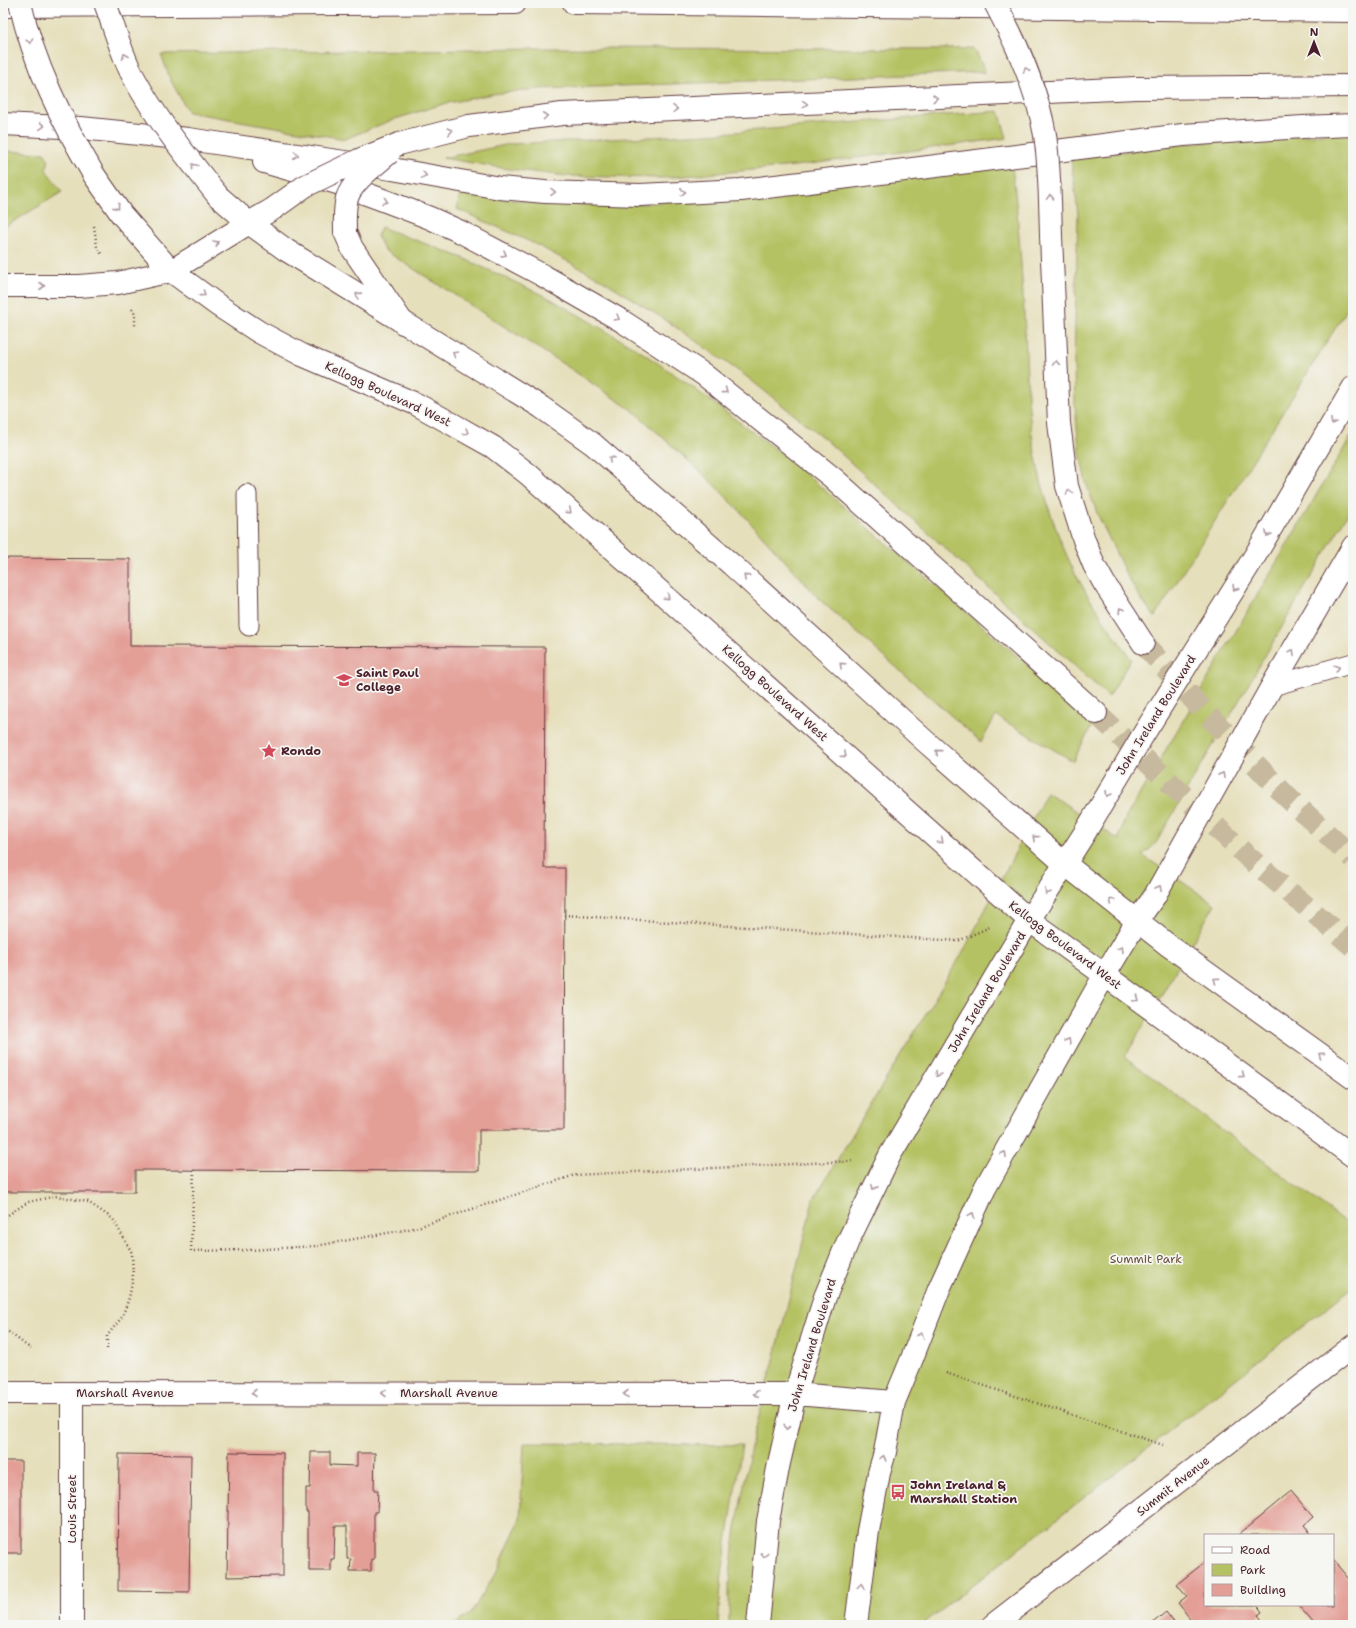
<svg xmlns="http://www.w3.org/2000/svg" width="1356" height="1628" viewBox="0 0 1356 1628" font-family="'Shantell Sans',sans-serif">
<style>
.green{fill:#b5c264;stroke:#807048}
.building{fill:#e39e96}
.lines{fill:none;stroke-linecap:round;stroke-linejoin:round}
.motorway-tunnel{stroke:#c7b99e;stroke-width:22;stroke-dasharray:22 11;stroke-linecap:butt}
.service-casing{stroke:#613c41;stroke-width:21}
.minor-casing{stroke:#613c41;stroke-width:24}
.tertiary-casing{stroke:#613c41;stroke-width:24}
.secondary-casing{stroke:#613c41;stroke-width:24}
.motorway-casing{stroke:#613c41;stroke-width:24}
.path{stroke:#613c41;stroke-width:2.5;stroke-dasharray:1 3;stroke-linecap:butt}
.service{stroke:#fff;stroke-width:19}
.minor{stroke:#fff;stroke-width:22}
.tertiary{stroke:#fff;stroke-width:22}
.secondary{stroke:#fff;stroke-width:22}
.motorway{stroke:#fff;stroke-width:22}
.secondary-bridge-casing{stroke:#613c41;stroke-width:24;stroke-linecap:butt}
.motorway-bridge-casing{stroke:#613c41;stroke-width:24;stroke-linecap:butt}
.secondary-bridge{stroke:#fff;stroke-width:22}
.motorway-bridge{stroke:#fff;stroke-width:22}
.oneway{stroke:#ae9aa0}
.labels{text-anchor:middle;stroke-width:3.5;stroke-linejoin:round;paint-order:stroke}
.street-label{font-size:12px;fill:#4a1f2b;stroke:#f6f6f2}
.poi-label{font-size:12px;font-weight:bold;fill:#4a1f2b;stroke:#f6f6f2;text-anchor:start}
.park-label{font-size:12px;fill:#6a503c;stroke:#f6f6f2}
</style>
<rect width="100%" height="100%" fill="#f6f6f2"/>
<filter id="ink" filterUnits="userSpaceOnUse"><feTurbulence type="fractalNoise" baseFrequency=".025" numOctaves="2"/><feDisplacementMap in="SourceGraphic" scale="8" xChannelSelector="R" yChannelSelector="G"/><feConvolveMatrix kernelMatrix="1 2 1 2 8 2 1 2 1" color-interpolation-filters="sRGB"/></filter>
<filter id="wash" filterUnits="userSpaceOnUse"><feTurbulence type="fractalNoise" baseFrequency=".012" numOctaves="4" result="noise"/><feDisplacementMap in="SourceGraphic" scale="16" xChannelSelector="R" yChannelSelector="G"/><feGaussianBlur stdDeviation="0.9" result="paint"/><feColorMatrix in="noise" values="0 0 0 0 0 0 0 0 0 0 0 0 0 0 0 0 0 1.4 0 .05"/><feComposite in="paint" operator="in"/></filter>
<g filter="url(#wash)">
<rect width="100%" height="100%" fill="#e6dfbb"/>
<path class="green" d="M 537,48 L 975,49 L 985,72 L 594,87 L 538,89 L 493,94 L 443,104 L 392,120 L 345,139 L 188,112 L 170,79 L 161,54 Z
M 999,111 L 1007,138 L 795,166 L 663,178 L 567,176 L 508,169 L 443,158 L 510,144 L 708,134 Z
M 1353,132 L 1353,300 L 1155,617 L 1139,596 L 1126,574 L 1097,513 L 1086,483 L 1079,448 L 1075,407 L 1074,363 L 1078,214 L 1071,159 L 1182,144 Z
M 3,151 L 44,153 L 49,160 L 46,170 L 62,192 L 3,228 Z
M 1012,166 C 1019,221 1022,277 1025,332 C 1027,367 1027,407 1033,441 C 1039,480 1051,520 1067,556 C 1083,593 1108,626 1131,659 L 1109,697 L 826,440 L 747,377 L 667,321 L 601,279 L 533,243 L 457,209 L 460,194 C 517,202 574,205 631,205 Z
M 381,227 L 463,258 L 551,299 L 637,349 L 684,381 L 786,457 L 1094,722 L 1073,761 L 996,716 L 981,742 L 820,600 L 740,511 L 707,478 L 636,413 L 571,369 L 384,250 L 377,236 Z
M 1353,433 L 1353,505 L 1156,843 L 1148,851 L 1142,855 L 1215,904 L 1125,1057 L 1353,1228 L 1353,1287 L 923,1624 L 919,1625 L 729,1625 L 729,1583 L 735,1534 L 751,1446 L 776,1352 L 813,1200 L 963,952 L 1047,792 L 1119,840 L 1119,835 L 1126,817 Z
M 524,1443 L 742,1445 L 722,1574 L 718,1625 L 454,1625 L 471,1613 L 498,1569 L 520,1518 Z"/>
<g id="blocks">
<path class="building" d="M 3,558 L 130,559 L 130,646 L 545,647 L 544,868 L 565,868 L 564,1130 L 479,1130 L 479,1171 L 135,1170 L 135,1192 L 3,1192 Z
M 229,1452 L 283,1453 L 283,1576 L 227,1577 Z
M 311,1452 L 330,1452 L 330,1465 L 357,1466 L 357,1453 L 375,1453 L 374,1490 L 378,1490 L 377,1512 L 374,1512 L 374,1559 L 371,1559 L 371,1571 L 350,1571 L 351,1559 L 347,1559 L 347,1526 L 335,1526 L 334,1559 L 331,1559 L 331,1571 L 309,1571 L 309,1559 L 308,1559 L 308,1512 L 306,1512 L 306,1488 L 310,1488 Z
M 119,1454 L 191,1455 L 189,1592 L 118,1591 Z
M 3,1461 L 21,1461 L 21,1553 L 3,1553 Z
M 1291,1491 L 1313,1517 L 1304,1525 L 1312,1535 L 1238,1535 Z
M 1333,1560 L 1353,1584 L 1353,1625 L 1315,1625 L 1298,1605 L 1333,1605 Z
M 1205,1562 L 1205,1605 L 1257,1605 L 1262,1612 L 1258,1615 L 1266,1625 L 1195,1625 L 1178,1603 L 1187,1596 L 1177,1584 Z
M 1166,1612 L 1175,1624 L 1179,1622 L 1181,1625 L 1150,1625 Z"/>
</g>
</g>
<g filter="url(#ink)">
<use href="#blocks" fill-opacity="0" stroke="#613c41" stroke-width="1"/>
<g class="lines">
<path class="motorway-tunnel" d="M 1143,643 L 1203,710 L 1287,797 L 1353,858
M 1096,713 L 1248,857 L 1353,946"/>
<defs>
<path id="service" d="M 247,494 L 249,626
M 1272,686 L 1353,663"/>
<path id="minor" d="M 72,1625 L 72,1393
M 993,1625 L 1353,1346"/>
<path id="tertiary" d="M 3,1393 L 795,1394 L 894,1402
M 758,1625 L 768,1521 L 779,1463 L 795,1394 L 825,1297 L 848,1241 L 890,1155 L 1029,920 L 1084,834 L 1143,735 L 1256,554 L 1353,388
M 856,1625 L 868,1531 L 879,1473 L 885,1452 L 894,1402 L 911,1361 L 939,1289 L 985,1188 L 1104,976 L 1137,921 L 1154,897 L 1272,686 L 1353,547"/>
<path id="secondary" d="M 94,175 L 122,215 L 171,271 L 219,306 L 259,332 L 302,355 L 416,404 L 454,425 L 493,447 L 528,474 L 1029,920 L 1353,1156
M 218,196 L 249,223 L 286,250 L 541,407 L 593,444 L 732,565 L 925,741 L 1065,864 L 1168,945 L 1353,1078
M 3,286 L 79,286 L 118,283 L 171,271 L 249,223"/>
<path id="motorway" d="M 574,3 L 1353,11
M 3,6 L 515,3
M 3,124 L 81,128 L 188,139 L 392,169 L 500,188 L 545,192 L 640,195 L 741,190 L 801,183 L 1183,135 L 1303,127 L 1353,125
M 399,144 L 469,126 L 562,114 L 1136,88 L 1353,86
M 264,162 L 337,183 L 383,200 L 430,218 L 461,232 L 542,275 L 622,321 L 703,374 L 833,478 L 1096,713
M 249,223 L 273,209
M 345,232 L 352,248 L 403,323
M 1051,236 L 1059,423 L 1067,486 L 1084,540 L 1094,565 L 1104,583 L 1143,643"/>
</defs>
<use href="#service" class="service-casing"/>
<use href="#minor" class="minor-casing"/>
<use href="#tertiary" class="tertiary-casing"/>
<use href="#secondary" class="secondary-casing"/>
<use href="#motorway" class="motorway-casing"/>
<path class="path" d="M 94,226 L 97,247 L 102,255
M 132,309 L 135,314 L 135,327
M 564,915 L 958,941 L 990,927
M 194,1170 L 191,1251 L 250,1250 L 316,1246 L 415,1228 L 575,1175 L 852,1161
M 3,1221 L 8,1215 L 28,1202 L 57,1196 L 88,1202 L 113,1219 L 132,1253 L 133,1278 L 129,1298 L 122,1317 L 107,1336 L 107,1349
M 3,1326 L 6,1330 L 31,1349
M 946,1373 L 1163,1445"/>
<use href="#service" class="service"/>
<use href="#minor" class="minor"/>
<use href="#tertiary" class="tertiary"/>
<use href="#secondary" class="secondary"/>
<use href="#motorway" class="motorway"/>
<defs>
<path id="secondary-bridge" d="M 20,3 C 34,65 62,121 94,175
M 105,3 C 114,27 121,52 132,74 C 155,118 187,157 218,196"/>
<path id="motorway-bridge" d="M 995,3 C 1017,44 1037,88 1045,135 C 1050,168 1050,202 1051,236
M 273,209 L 305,186 L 359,160 L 399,144
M 345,232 C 345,221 344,210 347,198 C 353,180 376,165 389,153"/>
</defs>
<use href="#secondary-bridge" class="secondary-bridge-casing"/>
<use href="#motorway-bridge" class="motorway-bridge-casing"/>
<use href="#secondary-bridge" class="secondary-bridge"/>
<use href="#motorway-bridge" class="motorway-bridge"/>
</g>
<defs><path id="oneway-chevron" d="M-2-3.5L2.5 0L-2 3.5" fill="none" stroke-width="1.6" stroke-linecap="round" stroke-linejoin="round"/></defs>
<g class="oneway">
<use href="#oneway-chevron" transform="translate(30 41) rotate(73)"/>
<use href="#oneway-chevron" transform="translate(125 56) rotate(-112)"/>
<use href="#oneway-chevron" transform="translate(1026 70) rotate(-111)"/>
<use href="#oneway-chevron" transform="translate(935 98) rotate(-3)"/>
<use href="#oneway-chevron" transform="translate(805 104) rotate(-3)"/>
<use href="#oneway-chevron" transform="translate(675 109) rotate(-2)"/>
<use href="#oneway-chevron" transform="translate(545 116) rotate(-7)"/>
<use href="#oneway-chevron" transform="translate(42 126) rotate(3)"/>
<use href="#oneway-chevron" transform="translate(450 131) rotate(-13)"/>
<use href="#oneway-chevron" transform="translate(296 155) rotate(8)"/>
<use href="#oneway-chevron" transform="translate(194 166) rotate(-128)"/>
<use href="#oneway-chevron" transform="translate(424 175) rotate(10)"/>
<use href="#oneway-chevron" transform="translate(553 192) rotate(1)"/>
<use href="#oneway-chevron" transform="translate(683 192) rotate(-2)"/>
<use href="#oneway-chevron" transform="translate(1050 197) rotate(-92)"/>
<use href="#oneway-chevron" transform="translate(385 201) rotate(21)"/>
<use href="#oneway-chevron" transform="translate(117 207) rotate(55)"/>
<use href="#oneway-chevron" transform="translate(216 243) rotate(-32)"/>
<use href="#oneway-chevron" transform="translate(504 254) rotate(28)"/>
<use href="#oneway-chevron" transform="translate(42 286)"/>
<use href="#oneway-chevron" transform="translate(203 294) rotate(36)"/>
<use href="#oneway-chevron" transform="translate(358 295) rotate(-148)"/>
<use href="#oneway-chevron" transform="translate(617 318) rotate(30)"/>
<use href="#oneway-chevron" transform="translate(455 354) rotate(-149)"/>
<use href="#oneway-chevron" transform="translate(1056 363) rotate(-92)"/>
<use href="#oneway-chevron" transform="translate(725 391) rotate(37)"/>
<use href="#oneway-chevron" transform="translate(1333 422) rotate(120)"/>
<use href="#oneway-chevron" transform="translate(466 432) rotate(30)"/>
<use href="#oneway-chevron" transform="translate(611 459) rotate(-139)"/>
<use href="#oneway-chevron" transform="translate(1069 492) rotate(-106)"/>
<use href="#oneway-chevron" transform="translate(569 511) rotate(41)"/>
<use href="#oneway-chevron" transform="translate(1268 534) rotate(120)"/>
<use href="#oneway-chevron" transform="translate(746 577) rotate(-138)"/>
<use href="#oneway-chevron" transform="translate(1235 588) rotate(122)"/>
<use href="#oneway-chevron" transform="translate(667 597) rotate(42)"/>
<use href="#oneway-chevron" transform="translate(1121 610) rotate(-123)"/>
<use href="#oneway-chevron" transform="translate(1292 652) rotate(-60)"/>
<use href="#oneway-chevron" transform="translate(842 665) rotate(-138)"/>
<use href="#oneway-chevron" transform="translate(1337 668) rotate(-17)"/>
<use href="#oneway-chevron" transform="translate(938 752) rotate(-139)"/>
<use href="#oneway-chevron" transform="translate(844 755) rotate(42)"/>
<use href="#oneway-chevron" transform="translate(1222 775) rotate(-61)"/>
<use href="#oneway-chevron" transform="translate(1108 794) rotate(121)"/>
<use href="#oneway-chevron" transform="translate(1035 838) rotate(-139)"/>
<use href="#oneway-chevron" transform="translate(941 841) rotate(42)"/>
<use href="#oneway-chevron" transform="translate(1159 888) rotate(-61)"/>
<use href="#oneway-chevron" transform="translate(1047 892) rotate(122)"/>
<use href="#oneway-chevron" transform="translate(1112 901) rotate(-142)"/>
<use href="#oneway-chevron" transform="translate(1121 949) rotate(-59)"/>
<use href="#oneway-chevron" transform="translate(1216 980) rotate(-144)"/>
<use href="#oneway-chevron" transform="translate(1136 999) rotate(35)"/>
<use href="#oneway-chevron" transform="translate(1068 1041) rotate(-61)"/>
<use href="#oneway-chevron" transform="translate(1321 1055) rotate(-144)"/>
<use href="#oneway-chevron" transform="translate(938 1074) rotate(121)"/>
<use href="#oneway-chevron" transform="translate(1242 1075) rotate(36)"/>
<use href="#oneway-chevron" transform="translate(1004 1154) rotate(-61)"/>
<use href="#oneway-chevron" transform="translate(874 1187) rotate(116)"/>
<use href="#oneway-chevron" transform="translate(972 1215) rotate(-66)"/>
<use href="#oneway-chevron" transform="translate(921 1335) rotate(-68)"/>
<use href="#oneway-chevron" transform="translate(254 1393) rotate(-180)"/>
<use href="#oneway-chevron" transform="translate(384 1393) rotate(-180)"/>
<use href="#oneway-chevron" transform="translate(626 1394) rotate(-180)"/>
<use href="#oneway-chevron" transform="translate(756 1394) rotate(180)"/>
<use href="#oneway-chevron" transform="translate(787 1427) rotate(104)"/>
<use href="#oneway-chevron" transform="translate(883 1458) rotate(-74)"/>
<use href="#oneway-chevron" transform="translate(764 1555) rotate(97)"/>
<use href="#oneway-chevron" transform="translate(861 1586) rotate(-82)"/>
</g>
</g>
<defs>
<symbol id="university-bare" viewBox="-9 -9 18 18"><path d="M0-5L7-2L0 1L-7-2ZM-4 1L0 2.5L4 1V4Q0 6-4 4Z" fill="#d1495b" stroke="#f6f6f2" stroke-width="2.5" paint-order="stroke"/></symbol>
<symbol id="sight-bare" viewBox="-9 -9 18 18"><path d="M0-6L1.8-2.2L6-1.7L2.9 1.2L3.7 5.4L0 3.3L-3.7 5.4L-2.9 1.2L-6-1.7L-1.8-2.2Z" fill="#d1495b" stroke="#f6f6f2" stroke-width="2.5" paint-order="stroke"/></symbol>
<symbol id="bus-bare" viewBox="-9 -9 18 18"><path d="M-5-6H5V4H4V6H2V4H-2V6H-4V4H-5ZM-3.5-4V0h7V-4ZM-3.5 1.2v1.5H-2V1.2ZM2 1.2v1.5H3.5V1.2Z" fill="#d1495b" stroke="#f6f6f2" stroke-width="2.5" paint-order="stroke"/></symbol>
</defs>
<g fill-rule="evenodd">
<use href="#university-bare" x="333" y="669" width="22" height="22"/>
<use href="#sight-bare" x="258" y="740" width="22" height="22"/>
<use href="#bus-bare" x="887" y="1481" width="22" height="22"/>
</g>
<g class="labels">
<g class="street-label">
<text transform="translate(388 394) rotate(25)" y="4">Kellogg Boulevard West</text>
<text transform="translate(775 693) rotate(42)" y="4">Kellogg Boulevard West</text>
<text transform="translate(1156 715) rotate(-58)" y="4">John Ireland Boulevard</text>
<text transform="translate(1065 945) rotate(37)" y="4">Kellogg Boulevard West</text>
<text transform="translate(987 992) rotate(-59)" y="4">John Ireland Boulevard</text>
<text transform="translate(812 1345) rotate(-73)" y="4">John Ireland Boulevard</text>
<text x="125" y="1397">Marshall Avenue</text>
<text x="449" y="1397">Marshall Avenue</text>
<text transform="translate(1173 1486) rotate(-38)" y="4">Summit Avenue</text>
<text transform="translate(72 1509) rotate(-90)" y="4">Louis Street</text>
</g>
<g class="poi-label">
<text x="356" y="677">Saint Paul<tspan x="356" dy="14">College</tspan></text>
<text x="281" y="755">Rondo</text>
<text x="910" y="1489">John Ireland &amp;<tspan x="910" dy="14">Marshall Station</tspan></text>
</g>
<g class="park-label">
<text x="1146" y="1263">Summit Park</text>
</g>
</g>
<rect width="1356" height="1628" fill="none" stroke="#f6f6f2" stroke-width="16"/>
<rect x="1204" y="1534" width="130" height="72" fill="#f6f6f2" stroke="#b1a0a2"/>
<rect x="1212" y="1547" width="20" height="6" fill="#ffffff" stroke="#b1a0a2"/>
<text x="1240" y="1554" font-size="12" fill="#4a1f2b">Road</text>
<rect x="1212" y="1564" width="20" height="12" fill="#b5c264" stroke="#b1a0a2"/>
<text x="1240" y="1574" font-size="12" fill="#4a1f2b">Park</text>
<rect x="1212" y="1584" width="20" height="12" fill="#e39e96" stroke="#b1a0a2"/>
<text x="1240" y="1594" font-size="12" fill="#4a1f2b">Building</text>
<g transform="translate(1314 42)" stroke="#f6f6f2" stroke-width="3" paint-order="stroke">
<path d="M0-3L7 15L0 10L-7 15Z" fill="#4a1f2b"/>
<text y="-6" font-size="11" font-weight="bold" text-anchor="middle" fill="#4a1f2b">N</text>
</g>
</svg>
